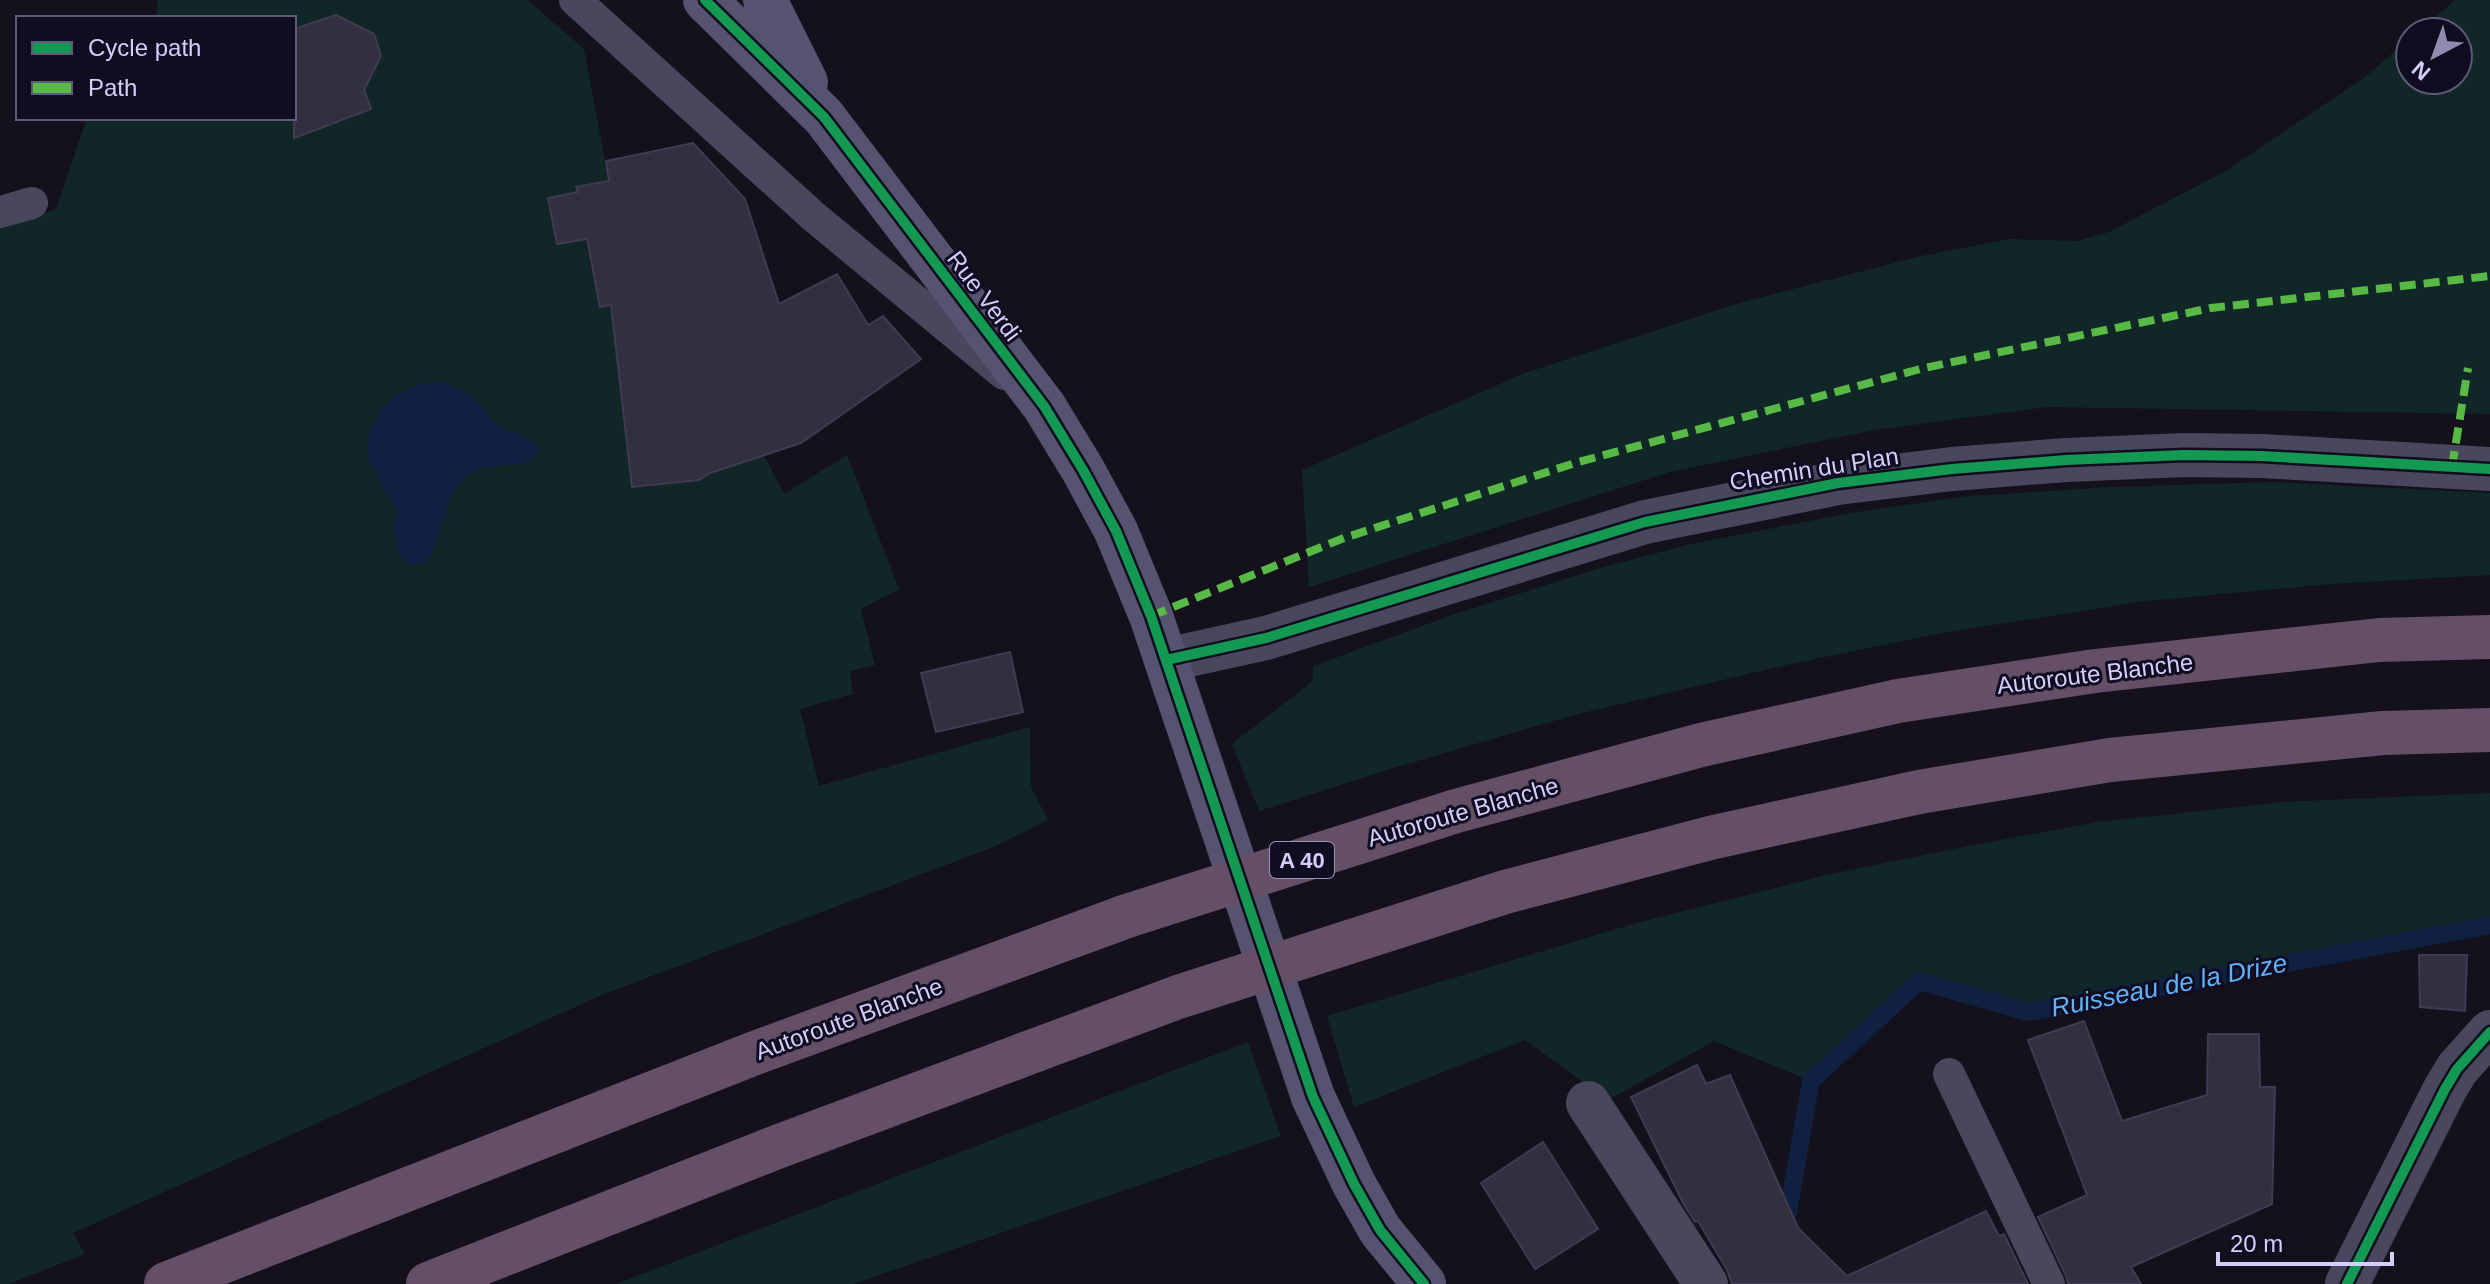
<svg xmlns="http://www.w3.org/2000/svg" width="2490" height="1284" viewBox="0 0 2490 1284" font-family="Arial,sans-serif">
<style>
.green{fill:#112727}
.water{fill:#0f2040}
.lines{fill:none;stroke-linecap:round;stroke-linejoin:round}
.stream{stroke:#0f2040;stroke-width:18}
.building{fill:#322f3e;stroke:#403b50;stroke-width:2}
.lane{stroke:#48475d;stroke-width:32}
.street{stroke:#48475d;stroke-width:44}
.secondary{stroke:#555370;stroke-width:44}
.highway{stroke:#654f66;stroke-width:44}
.quiet{stroke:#58b947;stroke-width:8;stroke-dasharray:16 8;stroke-linecap:butt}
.cycleway-casing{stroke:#110d20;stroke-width:15}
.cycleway{stroke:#139951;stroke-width:10}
.labels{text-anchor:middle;stroke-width:6;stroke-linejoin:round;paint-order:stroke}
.shield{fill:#110d20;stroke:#9a94bb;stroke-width:2}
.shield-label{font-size:22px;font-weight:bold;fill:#d4cefe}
.street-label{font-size:24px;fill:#d4cefe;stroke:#110d20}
.water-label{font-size:26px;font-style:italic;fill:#5fb2fa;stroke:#110d20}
</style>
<rect width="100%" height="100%" fill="#14111c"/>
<path class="green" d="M 158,0 L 528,0 L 584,49 L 609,181 L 577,187 L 578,192 L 548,198 L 557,244 L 585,239 L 600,307 L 611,305 L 632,487 L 699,480 L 722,466 L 723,469 L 764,455 L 784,494 L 847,455 L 899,589 L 861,609 L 875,665 L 850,671 L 853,694 L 800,709 L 819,786 L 1030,727 L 1031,787 L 1048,820 L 991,848 L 604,994 L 73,1233 L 85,1254 L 9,1284 L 0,1284 L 0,228 L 56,209 L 87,118 L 294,118 L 294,18 L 156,18 Z
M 2455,0 L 2490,0 L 2490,414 L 2047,407 L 1875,430 L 1670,472 L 1309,587 L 1302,470 L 1525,373 L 1739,303 L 1921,256 L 2009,239 L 2077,241 L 2109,232 L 2224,172 L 2365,77 L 2410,38 L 2410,80 L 2458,80 L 2458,32 L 2417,32 Z
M 2273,482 L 2490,493 L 2490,575 L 2331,584 L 2146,601 L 1942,633 L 1786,665 L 1574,715 L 1387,770 L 1259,811 L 1232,744 L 1313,681 L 1313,666 L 1455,614 L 1600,568 L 1691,544 L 1850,513 L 1968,496 L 2112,487 Z
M 2490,793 L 2490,925 L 2028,1012 L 1919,981 L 1811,1081 L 1714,1041 L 1608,1100 L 1525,1040 L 1354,1107 L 1327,1016 L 1633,924 L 1822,876 L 1963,847 L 2097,822 L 2283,802 Z
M 1248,1042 L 1281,1136 L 853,1284 L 616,1284 Z"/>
<path class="water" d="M 432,382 C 448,382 465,390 477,401 C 485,409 488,419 497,425 C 512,435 531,433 540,449 C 529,476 487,455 462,480 C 450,492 438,537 431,556 C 426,565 417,565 408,564 C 393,551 394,537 395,519 C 396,512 398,514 395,508 C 387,491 374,478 369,459 C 361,420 396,385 432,382 Z"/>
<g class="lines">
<path class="stream" d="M 1785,1230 L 1811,1081 L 1919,981 L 2028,1012 L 2490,925"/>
</g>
<path class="building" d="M 336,15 L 374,34 L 381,56 L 364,90 L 371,109 L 294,138 L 294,29 Z
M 693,143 L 745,199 L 779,304 L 837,274 L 868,325 L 883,316 L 921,359 L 801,443 L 710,473 L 699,480 L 632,487 L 611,305 L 600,307 L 587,239 L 557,244 L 548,198 L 578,192 L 576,187 L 609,181 L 606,161 Z
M 1010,652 L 1023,712 L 936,732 L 921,673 Z
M 2419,955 L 2467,955 L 2465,1011 L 2420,1007 Z
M 2084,1021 L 2122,1121 L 2207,1095 L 2208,1034 L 2259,1034 L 2260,1087 L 2275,1087 L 2272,1204 L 2131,1267 L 2141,1284 L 2068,1284 L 2066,1276 L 2038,1217 L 2087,1195 L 2028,1040 Z
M 1697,1065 L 1706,1084 L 1730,1075 L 1798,1228 L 1847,1276 L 1986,1211 L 1999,1236 L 2004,1234 L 2028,1284 L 1732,1284 L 1727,1270 L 1698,1221 L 1695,1222 L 1684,1205 L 1631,1097 Z
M 1543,1142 L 1598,1229 L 1535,1269 L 1481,1183 Z"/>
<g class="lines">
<path class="lane" d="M 575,0 L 813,216 L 1004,374
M 0,212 L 32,203
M 1949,1074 L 2049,1284"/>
<path class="street" d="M 1166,660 L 1266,638 L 1645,522 L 1838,483 L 1952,469 L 2066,460 L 2184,455 L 2262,456 L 2490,469
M 1588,1103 L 1706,1284
M 2347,1284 L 2445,1089 L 2457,1069 L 2490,1032"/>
<path class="secondary" d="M 705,0 L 824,117 L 1044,406 L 1083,470 L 1116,531 L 1151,616 L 1313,1097 L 1354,1184 L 1380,1230 L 1424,1284
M 765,0 L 806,82"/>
<path class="highway" d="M 166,1284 L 755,1053 L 1127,916 L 1456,811 L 1701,745 L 1898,701 L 2095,671 L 2379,640 L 2490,637
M 428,1284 L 777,1147 L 1178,997 L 1505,892 L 1710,838 L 1919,792 L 2110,760 L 2383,733 L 2490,730"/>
<path class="quiet" d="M 2452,467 L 2468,368
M 1151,616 L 1344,538 L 1575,463 L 1924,368 L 2211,308 L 2490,276"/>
<defs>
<path id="cycleway" d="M 705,0 L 824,117 L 1044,406 L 1083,470 L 1116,531 L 1151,616 L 1313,1097 L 1354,1184 L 1380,1230 L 1424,1284
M 1166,660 L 1266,638 L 1645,522 L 1838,483 L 1952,469 L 2066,460 L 2184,455 L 2262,456 L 2490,469
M 2347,1284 L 2445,1089 L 2457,1069 L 2490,1032"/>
</defs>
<use href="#cycleway" class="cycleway-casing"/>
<use href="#cycleway" class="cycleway"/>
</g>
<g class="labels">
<rect class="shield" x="1270" y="842" width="64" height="36" rx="6"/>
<g class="shield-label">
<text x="1302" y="868">A 40</text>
</g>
<g class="street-label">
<text transform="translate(984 296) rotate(53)" y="8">Rue Verdi</text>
<text transform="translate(1814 469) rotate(-9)" y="8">Chemin du Plan</text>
<text transform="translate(2095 674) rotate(-7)" y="8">Autoroute Blanche</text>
<text transform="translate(1463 812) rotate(-16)" y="8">Autoroute Blanche</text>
<text transform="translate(849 1019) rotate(-20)" y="8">Autoroute Blanche</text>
</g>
<g class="water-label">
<text transform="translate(2169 985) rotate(-11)" y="9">Ruisseau de la Drize</text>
</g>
</g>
<rect x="16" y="16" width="280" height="104" fill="#110d20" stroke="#5f5a79" stroke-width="2"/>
<rect x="32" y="42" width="40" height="12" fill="#139951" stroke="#5f5a79" stroke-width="2"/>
<text x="88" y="56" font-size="24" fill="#d4cefe">Cycle path</text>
<rect x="32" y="82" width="40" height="12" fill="#58b947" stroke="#5f5a79" stroke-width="2"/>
<text x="88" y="96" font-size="24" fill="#d4cefe">Path</text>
<g transform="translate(2434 56) rotate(221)"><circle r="38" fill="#110d20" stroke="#5f5a79" stroke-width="2"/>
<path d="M0-6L14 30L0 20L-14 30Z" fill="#918caf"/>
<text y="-12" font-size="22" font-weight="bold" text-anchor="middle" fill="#d4cefe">N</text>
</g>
<path d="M2218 1252v12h174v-12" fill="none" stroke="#d4cefe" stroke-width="4"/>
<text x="2230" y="1252" font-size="24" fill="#d4cefe" stroke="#110d20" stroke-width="6" paint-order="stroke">20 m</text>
</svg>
